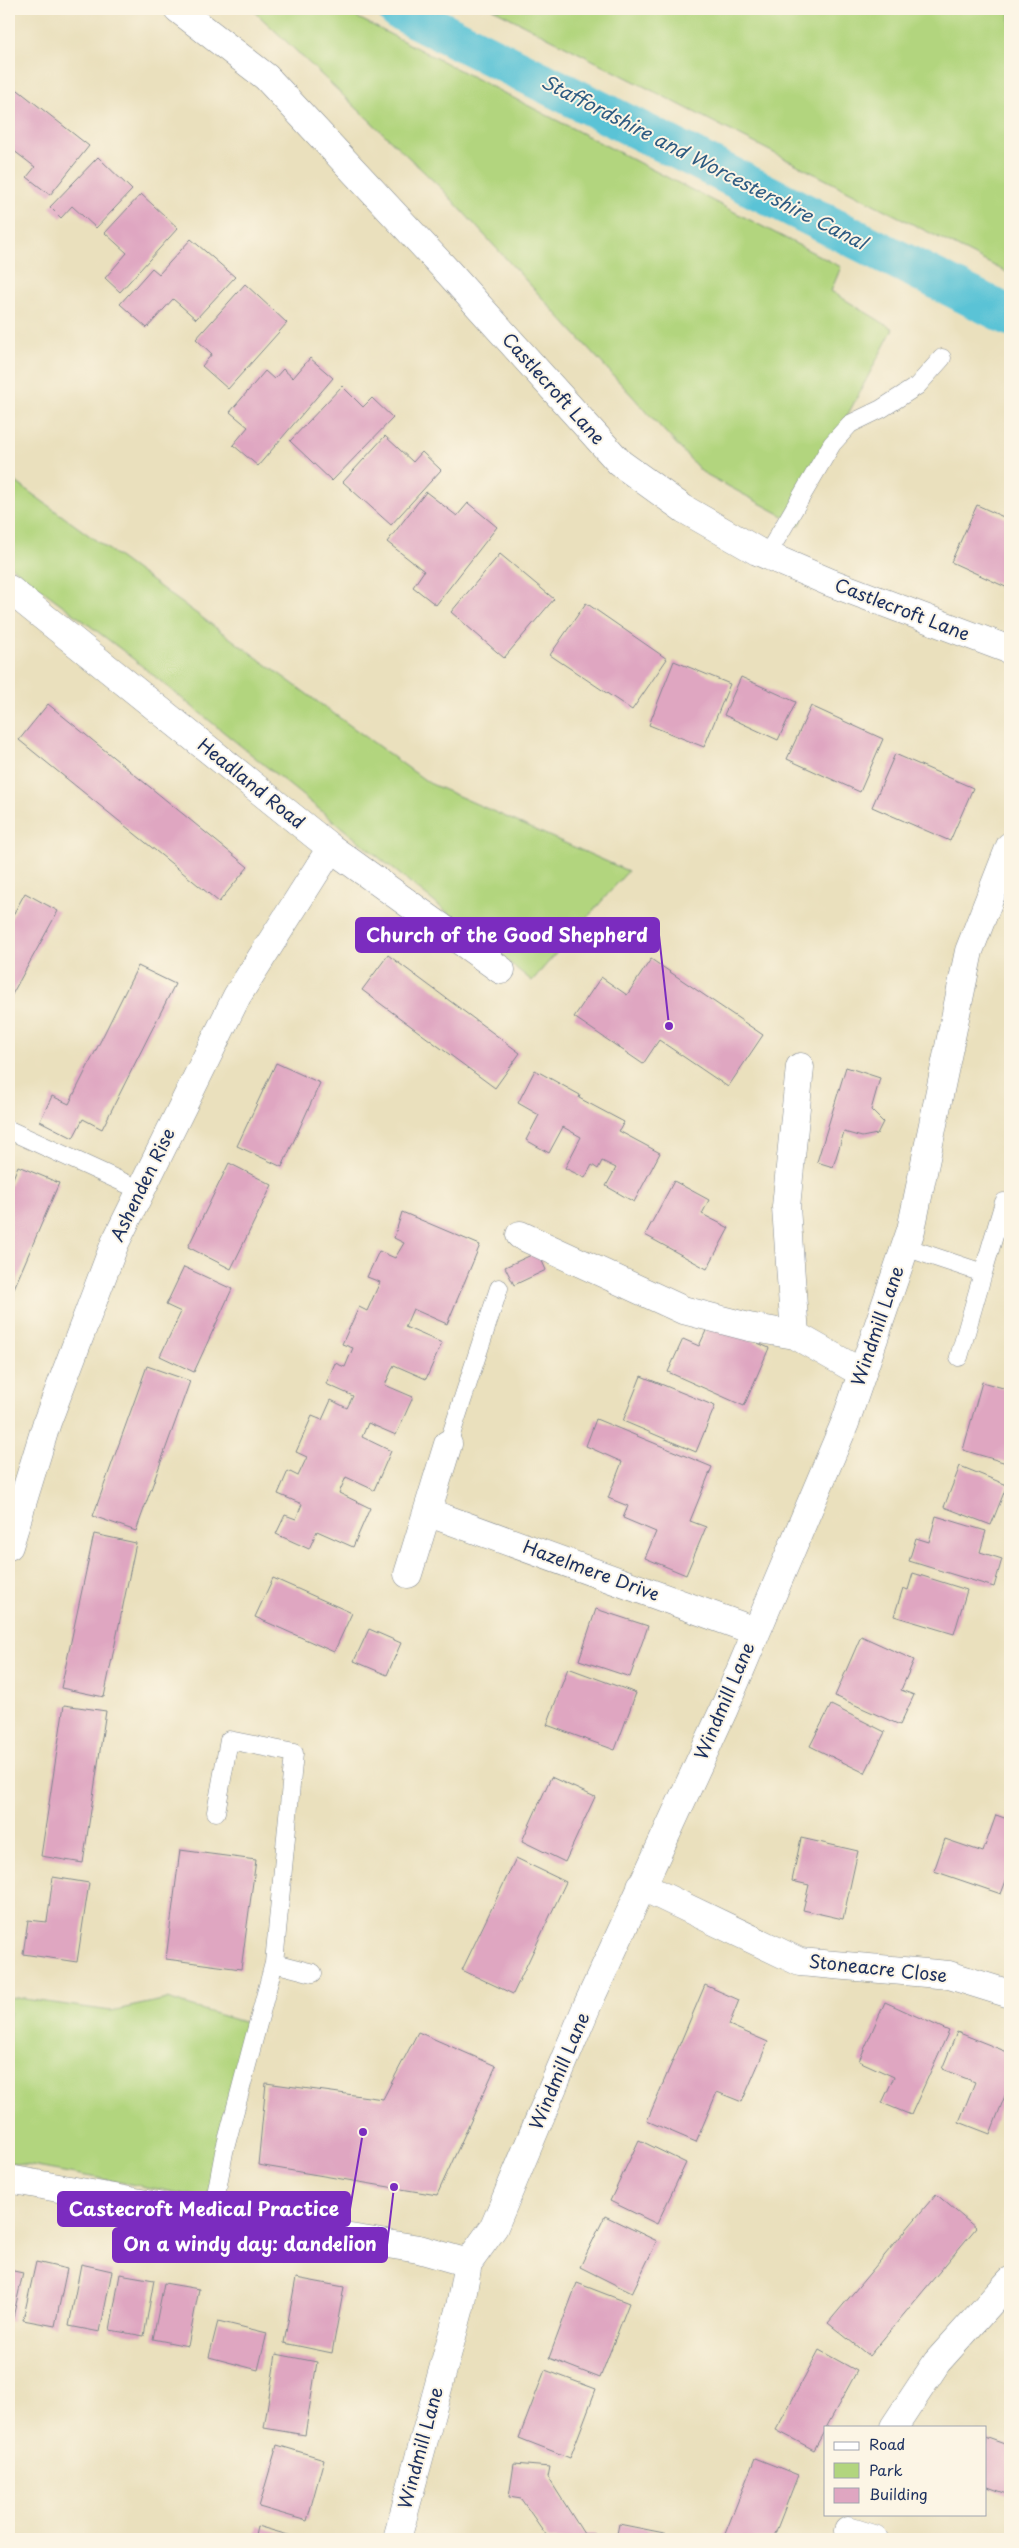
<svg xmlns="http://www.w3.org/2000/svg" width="1019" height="2548" viewBox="0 0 1019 2548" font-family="'Playpen Sans',sans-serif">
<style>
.green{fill:#b2d57e;stroke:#66826e}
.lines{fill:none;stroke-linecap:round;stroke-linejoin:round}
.canal{stroke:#5ac3d6;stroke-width:40}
.building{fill:#dfa6c1}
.lane-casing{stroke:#82888e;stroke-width:19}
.street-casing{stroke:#82888e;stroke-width:29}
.secondary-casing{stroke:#82888e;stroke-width:29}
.lane{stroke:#fff;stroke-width:18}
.street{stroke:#fff;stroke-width:28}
.secondary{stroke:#fff;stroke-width:28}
.labels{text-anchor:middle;stroke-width:4;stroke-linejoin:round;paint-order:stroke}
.street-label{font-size:18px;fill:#1b2f5e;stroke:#fcf5e5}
.water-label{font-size:19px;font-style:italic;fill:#2e5b82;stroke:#fcf5e5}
.leader{fill:none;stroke:#7b2cbf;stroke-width:2}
.callout-dot{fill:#7b2cbf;stroke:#fcf5e5;stroke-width:2}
.callout{fill:#7b2cbf;stroke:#7b2cbf;stroke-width:2}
.callout-label{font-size:19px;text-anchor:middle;font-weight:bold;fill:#fff}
</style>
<rect width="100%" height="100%" fill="#fcf5e5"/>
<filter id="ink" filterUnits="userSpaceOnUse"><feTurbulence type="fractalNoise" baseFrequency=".02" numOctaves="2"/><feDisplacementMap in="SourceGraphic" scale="10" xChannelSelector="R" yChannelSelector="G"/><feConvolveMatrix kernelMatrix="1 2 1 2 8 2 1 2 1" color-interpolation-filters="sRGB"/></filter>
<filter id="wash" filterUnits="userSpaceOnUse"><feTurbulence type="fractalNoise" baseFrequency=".0096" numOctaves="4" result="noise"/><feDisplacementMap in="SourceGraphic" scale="20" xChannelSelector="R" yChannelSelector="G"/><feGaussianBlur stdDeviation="1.12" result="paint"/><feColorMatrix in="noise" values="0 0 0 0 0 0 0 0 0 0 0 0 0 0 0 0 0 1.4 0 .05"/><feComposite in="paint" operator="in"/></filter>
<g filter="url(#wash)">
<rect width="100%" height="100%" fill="#eae0bd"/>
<path class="green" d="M 252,9 L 341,9 L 841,267 L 831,291 L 893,329 L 847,416 L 800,525 L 702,472 L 442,189 Z
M 493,9 L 1010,9 L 1010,274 Z
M 9,477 L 429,783 L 628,871 L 532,981 L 122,650 L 9,565 Z
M 9,1997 L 111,2011 L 167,1999 L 253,2025 L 207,2198 L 9,2162 Z"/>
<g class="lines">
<path class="canal" d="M 397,9 L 1010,316"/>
</g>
<g id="blocks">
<path class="building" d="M 9,83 L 89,146 L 50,195 L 27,177 L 35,167 L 9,147 Z
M 98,157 L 132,190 L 96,228 L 72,206 L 61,218 L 50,207 Z
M 141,194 L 178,228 L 120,292 L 105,278 L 127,253 L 105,233 Z
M 191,239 L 235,277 L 196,319 L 173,299 L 147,328 L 120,304 L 152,268 L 159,274 Z
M 245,284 L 287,323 L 228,389 L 202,366 L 212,354 L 196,339 Z
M 310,358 L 333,378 L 258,466 L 233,445 L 248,427 L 230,412 L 265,371 L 274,379 L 283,369 L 293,378 Z
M 342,386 L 363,407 L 372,398 L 393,418 L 332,481 L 290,441 Z
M 385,436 L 413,462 L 422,452 L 441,470 L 391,525 L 343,482 Z
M 426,492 L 457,516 L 468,503 L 497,527 L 436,605 L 413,587 L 424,571 L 387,542 Z
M 977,505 L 1010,520 L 1010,589 L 951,562 Z
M 500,554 L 554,599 L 504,658 L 451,612 Z
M 586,603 L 667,659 L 632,710 L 550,655 Z
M 674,661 L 730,684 L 704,747 L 649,725 Z
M 741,677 L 796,702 L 778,740 L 724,715 Z
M 48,704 L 248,867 L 219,902 L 19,740 Z
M 811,706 L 883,739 L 860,792 L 787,759 Z
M 895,754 L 973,788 L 950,841 L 872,807 Z
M 25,893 L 58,911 L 9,1000 L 9,922 Z
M 388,955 L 520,1053 L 495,1088 L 362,990 Z
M 651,959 L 763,1035 L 728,1087 L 659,1040 L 643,1064 L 574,1017 L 601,977 L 627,995 Z
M 138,966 L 175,984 L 102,1129 L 83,1119 L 73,1138 L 40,1121 L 52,1096 L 69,1104 Z
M 276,1063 L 320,1083 L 282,1167 L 237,1146 Z
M 846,1067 L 880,1078 L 871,1110 L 883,1122 L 877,1134 L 862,1137 L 844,1132 L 833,1167 L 817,1162 Z
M 535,1070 L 580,1095 L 579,1098 L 624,1122 L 619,1131 L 660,1153 L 634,1202 L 606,1186 L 616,1168 L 602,1161 L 598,1169 L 592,1165 L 585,1178 L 565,1168 L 581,1137 L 563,1127 L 549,1153 L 526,1140 L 539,1115 L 518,1103 Z
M 229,1163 L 272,1185 L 231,1269 L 188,1247 Z
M 18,1166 L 59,1183 L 9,1300 L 9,1188 Z
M 674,1181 L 709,1200 L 702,1214 L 729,1228 L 707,1269 L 645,1235 Z
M 402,1212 L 480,1245 L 447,1324 L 413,1309 L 405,1327 L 442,1343 L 426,1379 L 394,1365 L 385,1385 L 413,1397 L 396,1435 L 368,1423 L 362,1437 L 391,1451 L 374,1490 L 346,1477 L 339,1493 L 370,1508 L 353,1547 L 317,1531 L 309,1549 L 276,1534 L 285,1515 L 296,1519 L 302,1504 L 278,1494 L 288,1471 L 298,1476 L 307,1457 L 296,1452 L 312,1416 L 322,1420 L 331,1400 L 347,1408 L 353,1396 L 326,1384 L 335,1363 L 345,1367 L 353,1348 L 342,1344 L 359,1307 L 367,1311 L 380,1282 L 367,1277 L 379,1251 L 395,1258 L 404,1243 L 394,1238 Z
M 538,1252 L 546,1270 L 514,1285 L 505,1267 Z
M 184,1267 L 232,1289 L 194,1372 L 160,1356 L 181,1312 L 166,1305 Z
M 710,1322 L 769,1348 L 744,1406 L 668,1372 L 683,1339 L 699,1346 Z
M 147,1366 L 190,1381 L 136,1531 L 93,1516 Z
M 641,1376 L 715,1406 L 696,1452 L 623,1421 Z
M 982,1382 L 1010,1390 L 1010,1464 L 963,1450 Z
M 596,1419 L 712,1467 L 690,1521 L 706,1527 L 686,1575 L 645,1558 L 656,1532 L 623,1518 L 628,1506 L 608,1498 L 622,1462 L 586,1446 Z
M 960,1466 L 1007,1485 L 991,1525 L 944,1507 Z
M 936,1516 L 986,1531 L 980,1552 L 1002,1559 L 994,1587 L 909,1561 L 916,1538 L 929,1542 Z
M 94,1534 L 136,1543 L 104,1697 L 61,1688 Z
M 913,1573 L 967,1590 L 954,1634 L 894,1616 L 903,1588 L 908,1590 Z
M 273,1578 L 352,1613 L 334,1652 L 255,1617 Z
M 596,1609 L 648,1626 L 630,1677 L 579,1660 Z
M 369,1629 L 401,1643 L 387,1675 L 354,1661 Z
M 861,1636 L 914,1660 L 901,1690 L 914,1695 L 900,1725 L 835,1696 Z
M 568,1668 L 636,1693 L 615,1750 L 547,1725 Z
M 64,1705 L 106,1711 L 83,1863 L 41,1856 Z
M 831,1705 L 885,1732 L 865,1773 L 810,1746 Z
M 551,1777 L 595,1797 L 565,1862 L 522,1841 Z
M 996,1815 L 1010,1820 L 1010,1870 L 1001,1894 L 934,1871 L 945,1839 L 983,1852 Z
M 801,1838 L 858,1851 L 843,1919 L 803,1910 L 809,1885 L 792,1881 Z
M 180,1850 L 256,1860 L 241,1969 L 166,1959 Z
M 516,1858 L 566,1882 L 513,1994 L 462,1970 Z
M 53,1877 L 89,1883 L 77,1962 L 23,1954 L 28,1920 L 47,1922 Z
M 705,1985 L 739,2000 L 729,2025 L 768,2042 L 742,2102 L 717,2092 L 696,2142 L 647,2121 Z
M 885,2002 L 949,2031 L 911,2115 L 882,2103 L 894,2077 L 859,2061 Z
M 418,2032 L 496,2066 L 437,2195 L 258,2165 L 266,2083 L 383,2099 Z
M 957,2032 L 1010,2053 L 1010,2083 L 990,2134 L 959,2122 L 975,2082 L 942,2069 Z
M 639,2140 L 686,2163 L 657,2224 L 610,2201 Z
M 936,2194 L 976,2228 L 869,2356 L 828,2323 Z
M 605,2216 L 657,2241 L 632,2293 L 580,2267 Z
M 36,2262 L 67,2269 L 55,2326 L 23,2320 Z
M 81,2264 L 112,2271 L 100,2332 L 69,2326 Z
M 9,2270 L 23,2273 L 12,2322 L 9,2321 Z
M 120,2274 L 154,2280 L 144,2336 L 110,2330 Z
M 296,2278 L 344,2287 L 332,2353 L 284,2343 Z
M 164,2283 L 199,2289 L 188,2346 L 153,2339 Z
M 577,2283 L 629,2303 L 600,2378 L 549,2358 Z
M 218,2321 L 267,2333 L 258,2370 L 209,2357 Z
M 819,2350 L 857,2371 L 814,2450 L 776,2430 Z
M 276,2354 L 317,2362 L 305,2435 L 264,2428 Z
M 545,2370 L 596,2389 L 570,2458 L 519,2438 Z
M 985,2437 L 1010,2446 L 1010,2495 L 985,2486 Z
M 277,2445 L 324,2459 L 307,2521 L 259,2507 Z
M 755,2458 L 798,2475 L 773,2539 L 723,2539 Z
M 514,2464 L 550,2467 L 548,2477 L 584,2534 L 595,2534 L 594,2539 L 549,2539 L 521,2499 L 509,2497 Z
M 619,2524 L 689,2538 L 689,2539 L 616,2539 Z
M 257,2526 L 302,2539 L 254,2539 Z"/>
</g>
</g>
<g filter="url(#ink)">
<use href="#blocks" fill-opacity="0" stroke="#82888e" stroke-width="1"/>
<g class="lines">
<defs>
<path id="lane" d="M 767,555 L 832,444 L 850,424 L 881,409 L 917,386 L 942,358
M 9,1130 L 140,1190
M 905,1247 L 983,1273 L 1004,1202
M 959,1357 L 983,1273
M 448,1444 L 499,1288
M 274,1963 L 313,1973
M 212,2216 L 224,2152 L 274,1963 L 294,1753 L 229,1740 L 216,1812"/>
<path id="street" d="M 9,589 L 331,848 L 501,970
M 800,1067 L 786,1207 L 795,1335 L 862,1373
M 520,1235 L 683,1310 L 749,1327 L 795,1335
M 427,1512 L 755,1631
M 9,1546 L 47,1422 L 115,1243 L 237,996 L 331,848
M 408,1574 L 448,1444
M 641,1886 L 800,1962 L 949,1975 L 1010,1994
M 9,2179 L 212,2216 L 419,2249 L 468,2263
M 894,2427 L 937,2362 L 1010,2281
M 848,2531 L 874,2539"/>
<path id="secondary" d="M 178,9 L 266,77 L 449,273 L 620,463 L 684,509 L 757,551 L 829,582 L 1010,650
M 397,2539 L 460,2307 L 468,2263 L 494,2227 L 587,2006 L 723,1711 L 845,1423 L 911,1230 L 969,951 L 1010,846"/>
</defs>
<use href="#lane" class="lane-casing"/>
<use href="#street" class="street-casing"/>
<use href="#secondary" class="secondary-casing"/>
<use href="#lane" class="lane"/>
<use href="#street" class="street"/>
<use href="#secondary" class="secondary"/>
</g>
</g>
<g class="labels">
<g class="street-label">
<text transform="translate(553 389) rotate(48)" y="6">Castlecroft Lane</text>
<text transform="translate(902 610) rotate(21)" y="6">Castlecroft Lane</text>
<text transform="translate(251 784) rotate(39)" y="6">Headland Road</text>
<text transform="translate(143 1185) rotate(-64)" y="6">Ashenden Rise</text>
<text transform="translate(878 1326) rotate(-71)" y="6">Windmill Lane</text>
<text transform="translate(591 1571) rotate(20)" y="6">Hazelmere Drive</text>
<text transform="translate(725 1701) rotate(-67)" y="6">Windmill Lane</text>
<text transform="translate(878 1969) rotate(6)" y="6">Stoneacre Close</text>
<text transform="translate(560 2071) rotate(-67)" y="6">Windmill Lane</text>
<text transform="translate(421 2448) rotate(-75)" y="6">Windmill Lane</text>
</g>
<g class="water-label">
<text transform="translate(704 162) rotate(27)" y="7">Staffordshire and Worcestershire Canal</text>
</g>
</g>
<path class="leader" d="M669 1026L659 935M363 2132L350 2209M394 2187L387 2245"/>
<g class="callout-dot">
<circle cx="669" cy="1026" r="5"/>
<circle cx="363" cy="2132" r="5"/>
<circle cx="394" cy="2187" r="5"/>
</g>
<g class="callout">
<rect x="356" y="918" width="303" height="34" rx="5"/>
<rect x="58" y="2192" width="292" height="34" rx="5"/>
<rect x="113" y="2228" width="274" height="34" rx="5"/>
</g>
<g class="callout-label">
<text x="507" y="942">Church of the Good Shepherd</text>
<text x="204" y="2216">Castecroft Medical Practice</text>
<text x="250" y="2251">On a windy day: dandelion</text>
</g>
<rect width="1019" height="2548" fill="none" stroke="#fcf5e5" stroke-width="30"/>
<rect x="824" y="2426" width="162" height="90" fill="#fcf5e5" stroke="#a2a6af"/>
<rect x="834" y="2442" width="25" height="8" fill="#ffffff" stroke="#a2a6af"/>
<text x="869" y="2450" font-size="15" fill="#1b2f5e">Road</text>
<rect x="834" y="2463" width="25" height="15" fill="#b2d57e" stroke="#a2a6af"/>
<text x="869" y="2476" font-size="15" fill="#1b2f5e">Park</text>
<rect x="834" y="2488" width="25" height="15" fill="#dfa6c1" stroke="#a2a6af"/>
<text x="869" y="2500" font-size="15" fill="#1b2f5e">Building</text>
</svg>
